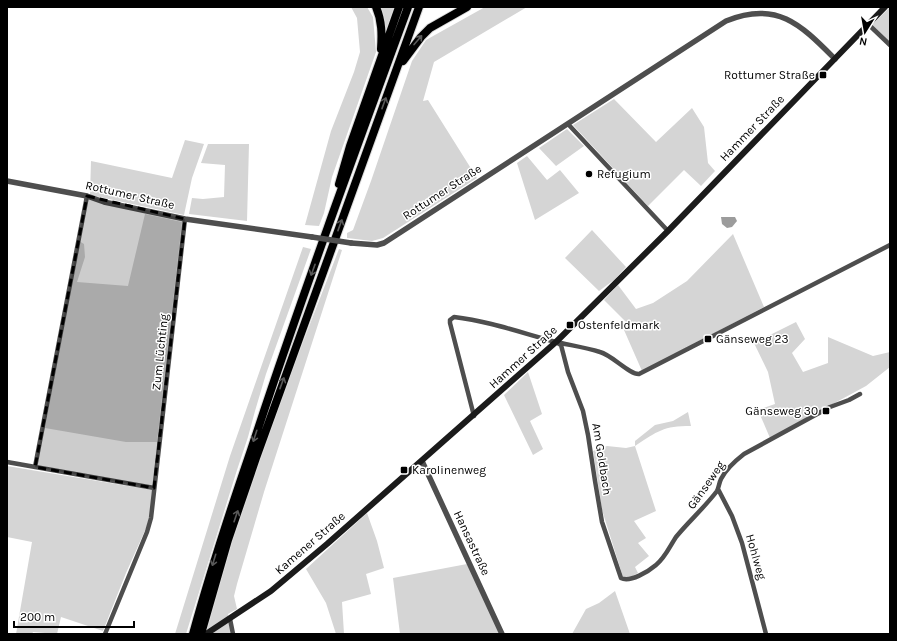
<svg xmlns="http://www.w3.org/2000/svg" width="897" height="641" viewBox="0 0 897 641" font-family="Karla,sans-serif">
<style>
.green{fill:#d5d5d5}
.water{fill:#9c9c9c}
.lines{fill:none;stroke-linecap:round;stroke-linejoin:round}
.motorway-casing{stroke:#dbdbdb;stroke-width:10}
.minor{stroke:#4e4e4e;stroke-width:4.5}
.tertiary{stroke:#4e4e4e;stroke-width:5.5}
.secondary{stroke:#1b1b1b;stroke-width:6}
.motorway{stroke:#000;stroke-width:8}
.tertiary-bridge{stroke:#4e4e4e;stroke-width:5.5}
.oneway{stroke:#595959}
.marked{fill:#000;fill-opacity:0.2;stroke:#000;stroke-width:3;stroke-dasharray:8 5;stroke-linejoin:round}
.poi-dot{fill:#000;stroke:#fff;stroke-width:1.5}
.labels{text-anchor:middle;stroke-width:3;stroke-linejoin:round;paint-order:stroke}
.poi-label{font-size:12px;fill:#000;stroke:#fff;text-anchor:start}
.street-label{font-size:12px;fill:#000;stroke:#fff}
</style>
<rect width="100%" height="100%" fill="#fff"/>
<path class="green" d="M 351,7 L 367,7 L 373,17 L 376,52 L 332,177 L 324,213 L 319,226 L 305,225 L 331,131 L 354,72 L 360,52 L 357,18 Z
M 379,7 L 396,7 L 386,39 Z
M 485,7 L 527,7 L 434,62 L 423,101 L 428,100 L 477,178 L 383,238 L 372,241 L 347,238 L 347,233 L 353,230 L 371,181 L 412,61 L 426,40 Z
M 890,7 L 890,48 L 870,27 Z
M 614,99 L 656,142 L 692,108 L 704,127 L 708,163 L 715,171 L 701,186 L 684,170 L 648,206 L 573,125 Z
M 567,129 L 584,146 L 556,166 L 539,148 Z
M 185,140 L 204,144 L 192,178 L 184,215 L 90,195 L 91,161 L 172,178 Z
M 208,144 L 249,144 L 247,221 L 189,214 L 192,198 L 203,199 L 224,197 L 225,165 L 201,163 Z
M 527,156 L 547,180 L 560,170 L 579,193 L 535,220 L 517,163 Z
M 145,214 L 182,222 L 157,442 L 126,442 L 45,428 L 79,241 L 84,244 L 85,257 L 77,282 L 128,286 Z
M 592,230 L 626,267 L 614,280 L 599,291 L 565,258 Z
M 733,234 L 764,307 L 642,371 L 624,330 L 630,326 L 604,300 L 618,285 L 636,309 L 653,303 L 687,281 Z
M 303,247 L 311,249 L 266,374 L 255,411 L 248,437 L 237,470 L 186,634 L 175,634 L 230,456 Z
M 339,249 L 342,250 L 264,492 L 237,584 L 234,596 L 237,609 L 228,614 L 231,634 L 203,634 L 238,521 L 281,399 Z
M 796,322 L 805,339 L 792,353 L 803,372 L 828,363 L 828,337 L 873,356 L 890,352 L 890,367 L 866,386 L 770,438 L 758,410 L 775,404 L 768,372 L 754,343 Z
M 528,372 L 542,414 L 530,421 L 543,449 L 533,455 L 504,395 Z
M 688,412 L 691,426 C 663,426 658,431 635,446 L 656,511 L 634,521 L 646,538 L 638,543 L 649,556 L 635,567 L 638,573 L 627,579 L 623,577 L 602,510 L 593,451 L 607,446 L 626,448 L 635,446 L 635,441 L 655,425 L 673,421 Z
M 7,466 L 152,490 L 151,509 L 147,526 L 126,573 L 103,631 L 61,617 L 57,634 L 33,632 L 32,634 L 16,634 L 32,542 L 7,537 Z
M 367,513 L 377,541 L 384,568 L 366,574 L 371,594 L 342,602 L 344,634 L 336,634 L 326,603 L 306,569 Z
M 467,564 L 500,634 L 400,634 L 393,578 Z
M 615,591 L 630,634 L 572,634 L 586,609 L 599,603 Z"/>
<path class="water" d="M 721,217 L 735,217 L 737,221 L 732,227 L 727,228 L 722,224 Z"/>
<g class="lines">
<defs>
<path id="motorway" d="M 376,7 C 382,21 382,34 381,49
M 403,61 L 421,37 L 430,28 L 467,7
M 339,184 L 350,146 L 399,7
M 193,634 C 210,572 230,511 251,450 C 300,301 354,154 408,7
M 201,634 L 228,540 L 256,458 L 419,7"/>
</defs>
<use href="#motorway" class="motorway-casing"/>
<path class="minor" d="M 868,24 L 890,45
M 568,124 L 668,231
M 556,342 L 561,345 L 568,372 L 583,411 L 588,435 L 595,481 L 602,522 L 621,578 C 630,583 649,571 656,565 C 665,558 670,546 676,537 C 689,521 705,507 717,491 C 719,487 719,483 721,479 C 726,469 735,461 744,454 L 830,407 L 849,400 L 860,394
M 474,416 L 450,323 L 450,320 L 454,317 C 488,321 519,332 552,341 C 568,345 584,347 600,352 C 612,355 630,375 639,374 L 890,245
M 7,462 L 154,488
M 35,467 L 87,196
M 718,489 L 732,516 L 742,543 L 766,634
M 230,619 L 233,634
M 105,634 L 147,532 L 151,518 L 185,219"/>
<path class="tertiary" d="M 7,181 L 87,196 L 104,202 L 185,219 L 312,237
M 351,243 L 377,245 L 384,243 L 726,21 C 777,0 801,25 835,59
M 422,461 L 502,634"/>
<path class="secondary" d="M 206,634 L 271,591 L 327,544 L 556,342 L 668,231 L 885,7"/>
<use href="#motorway" class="motorway"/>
<path class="tertiary-bridge" d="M 312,237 L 351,243"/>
</g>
<defs><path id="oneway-shaft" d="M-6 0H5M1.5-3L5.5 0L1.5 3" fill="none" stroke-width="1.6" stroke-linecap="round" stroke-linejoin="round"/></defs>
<g class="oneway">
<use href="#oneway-shaft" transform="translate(418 40) rotate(-49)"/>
<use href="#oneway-shaft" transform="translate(384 103) rotate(-70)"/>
<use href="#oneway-shaft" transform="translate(340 225) rotate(-70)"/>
<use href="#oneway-shaft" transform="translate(313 270) rotate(110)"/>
<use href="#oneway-shaft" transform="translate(282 383) rotate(-70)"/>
<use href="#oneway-shaft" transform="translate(255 436) rotate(108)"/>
<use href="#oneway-shaft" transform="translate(236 516) rotate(-71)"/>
<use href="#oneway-shaft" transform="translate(214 560) rotate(107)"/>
</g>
<path class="marked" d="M 87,196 L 185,219 L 154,488 L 35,467 Z"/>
<g class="poi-dot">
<rect x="819" y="71" width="8" height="8" rx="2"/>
<circle cx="589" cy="174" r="4"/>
<rect x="566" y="321" width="8" height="8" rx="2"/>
<rect x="704" y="335" width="8" height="8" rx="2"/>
<rect x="822" y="407" width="8" height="8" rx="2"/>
<rect x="400" y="466" width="8" height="8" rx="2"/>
</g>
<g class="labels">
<g class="poi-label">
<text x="815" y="79" text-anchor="end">Rottumer Straße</text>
<text x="597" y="178">Refugium</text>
<text x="578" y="329">Ostenfeldmark</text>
<text x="716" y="343">Gänseweg 23</text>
<text x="818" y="415" text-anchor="end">Gänseweg 30</text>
<text x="412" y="474">Karolinenweg</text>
</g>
<g class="street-label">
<text transform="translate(752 128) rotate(-46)" y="4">Hammer Straße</text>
<text transform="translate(442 192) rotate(-33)" y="4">Rottumer Straße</text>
<text transform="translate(130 195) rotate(13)" y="4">Rottumer Straße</text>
<text transform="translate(160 352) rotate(-84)" y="4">Zum Lüchting</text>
<text transform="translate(523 357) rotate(-42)" y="4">Hammer Straße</text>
<text transform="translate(602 459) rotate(81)" y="4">Am Goldbach</text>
<text transform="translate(706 485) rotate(-55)" y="4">Gänseweg</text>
<text transform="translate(310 543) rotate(-41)" y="4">Kamener Straße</text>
<text transform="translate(472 543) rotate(65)" y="4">Hansastraße</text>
<text transform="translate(756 557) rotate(74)" y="4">Hohlweg</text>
</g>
</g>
<rect width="897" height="641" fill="none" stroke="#000000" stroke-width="16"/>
<g transform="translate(865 32) rotate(191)" stroke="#ffffff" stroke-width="3" paint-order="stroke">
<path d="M0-3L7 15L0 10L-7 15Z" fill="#000000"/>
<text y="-6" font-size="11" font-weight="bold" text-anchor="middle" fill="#000000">N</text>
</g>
<path d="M14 621v6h120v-6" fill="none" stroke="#000000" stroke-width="2"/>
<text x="20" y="621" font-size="12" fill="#000000" stroke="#ffffff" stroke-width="3" paint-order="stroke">200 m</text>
</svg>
